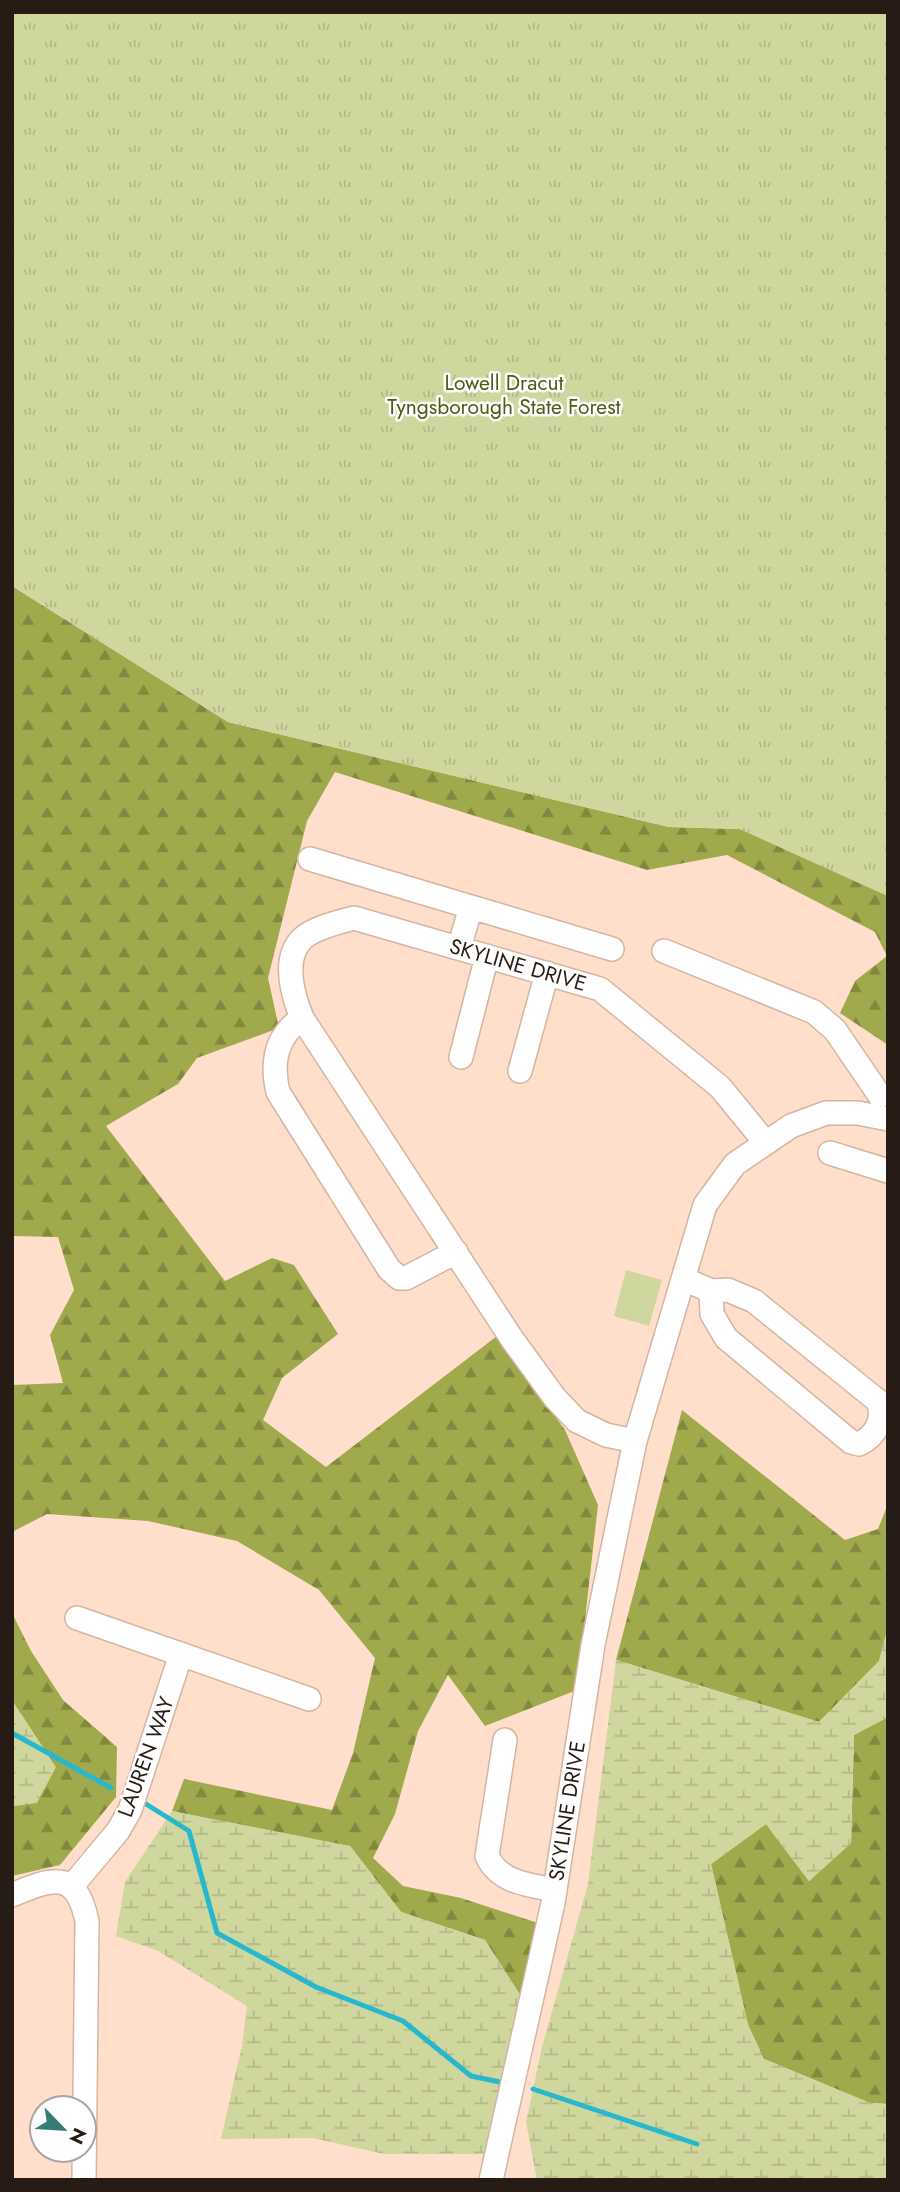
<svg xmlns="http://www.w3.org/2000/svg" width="900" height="2192" viewBox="0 0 900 2192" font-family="Jost,sans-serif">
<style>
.grass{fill:#d0d79e}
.forest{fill:url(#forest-firs)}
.wetland{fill:url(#wetland-marsh)}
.park{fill:url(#park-tufts)}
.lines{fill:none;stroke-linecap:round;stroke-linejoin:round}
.stream{stroke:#27b8ce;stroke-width:5}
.minor-casing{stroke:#d4b5a2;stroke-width:26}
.minor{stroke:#fff;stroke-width:23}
.labels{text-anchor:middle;stroke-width:5;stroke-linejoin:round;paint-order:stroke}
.park-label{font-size:21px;fill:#535814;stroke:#fff}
.street-label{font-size:21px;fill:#271c15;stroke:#fff}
</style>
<defs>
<pattern id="forest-firs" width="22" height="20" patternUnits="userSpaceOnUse" patternTransform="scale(1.75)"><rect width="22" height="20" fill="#a0a94c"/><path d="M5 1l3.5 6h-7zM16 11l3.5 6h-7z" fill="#82893e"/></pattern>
<pattern id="wetland-marsh" width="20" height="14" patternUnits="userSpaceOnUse" patternTransform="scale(1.75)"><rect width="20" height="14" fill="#d0d79e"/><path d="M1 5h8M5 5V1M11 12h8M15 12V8" fill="none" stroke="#b3b887"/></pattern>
<pattern id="park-tufts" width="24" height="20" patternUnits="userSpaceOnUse" patternTransform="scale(1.75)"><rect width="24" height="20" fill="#d0d79e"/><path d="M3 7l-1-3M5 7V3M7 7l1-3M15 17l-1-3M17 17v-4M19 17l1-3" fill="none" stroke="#b3b887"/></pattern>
</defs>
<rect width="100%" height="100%" fill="#ffdfcb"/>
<path class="grass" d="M 626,1270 L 662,1280 L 649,1326 L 614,1316 Z"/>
<path class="forest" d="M 12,586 L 228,722 L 669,827 L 740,829 L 888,896 L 888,1045 L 840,1013 L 855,981 L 887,956 L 875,932 L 727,855 L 647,870 L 335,772 L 307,821 L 268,978 L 279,1028 L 197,1058 L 178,1084 L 106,1126 L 225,1281 L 272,1258 L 294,1265 L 338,1334 L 282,1378 L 263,1420 L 326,1467 L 497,1336 L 565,1430 L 598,1505 L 577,1690 L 485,1726 L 448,1675 L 418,1731 L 395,1814 L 373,1858 L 403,1886 L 461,1898 L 541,1924 L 522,1998 L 485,1940 L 401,1912 L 350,1846 L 279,1835 L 172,1811 L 184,1779 L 332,1810 L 353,1753 L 375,1658 L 319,1590 L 237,1541 L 148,1521 L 47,1514 L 14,1531 L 12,1536 L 12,1385 L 63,1383 L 50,1335 L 74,1290 L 58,1237 L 12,1236 Z
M 682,1410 L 845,1540 L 878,1529 L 888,1504 L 888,1627 L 879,1661 L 819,1722 L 616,1660 Z
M 12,1613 L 31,1651 L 63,1700 L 117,1747 L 116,1797 L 60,1865 L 12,1876 Z
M 888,1717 L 888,2104 L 870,2103 L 764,2059 L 748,2025 L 711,1864 L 766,1824 L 809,1881 L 851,1843 L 854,1735 Z"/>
<path class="wetland" d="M 888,1627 L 888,1717 L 854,1735 L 851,1843 L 809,1881 L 766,1824 L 711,1864 L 748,2025 L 764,2059 L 870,2103 L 888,2104 L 888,2180 L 537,2180 L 526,2122 L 542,2047 L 588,1884 L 616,1660 L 819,1722 L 879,1661 Z
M 12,1700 L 56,1767 L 37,1803 L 15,1806 L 12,1805 Z
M 172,1811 L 350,1846 L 401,1912 L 485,1940 L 522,1998 L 487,2154 L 384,2154 L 313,2138 L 221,2139 L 242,2045 L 247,2006 L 158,1951 L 116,1936 L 125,1882 Z"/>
<path class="park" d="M 12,12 L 888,12 L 888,896 L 740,829 L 669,827 L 228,722 L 12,586 Z"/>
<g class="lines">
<path class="stream" d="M 12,1733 L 111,1788
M 146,1804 L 189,1831 L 217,1933 L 316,1987 L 403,2021 L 471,2076 L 500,2082
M 533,2089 L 697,2144"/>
<defs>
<path id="minor" d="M 310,859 L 471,907 L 459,948
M 471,907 L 612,949
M 664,951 L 814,1012 L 835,1030 L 880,1096
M 302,1018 L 512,1339 L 555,1398 L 577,1421 L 606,1435 L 635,1441
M 461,1057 L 487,956
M 520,1071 L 547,973
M 830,1153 L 888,1171
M 456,1252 L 406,1278 L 399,1278 L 389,1269 L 278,1092 C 271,1062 276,1036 302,1018 C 293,996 282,959 302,939 C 313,928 339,922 354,918 L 600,989 L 720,1087 L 765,1142
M 684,1279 L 711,1291 L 728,1290 L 754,1301 L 878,1401 C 885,1419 876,1436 859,1444 L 851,1442 L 726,1338 L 712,1314 L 711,1291
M 77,1618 L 309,1699
M 505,1740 L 487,1856 C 499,1883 530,1885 555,1890
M 72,1886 L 118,1831 L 130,1810 L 181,1654
M 12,1895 C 53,1878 76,1869 87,1921 L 84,2180
M 491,2180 L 553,1903 L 593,1645 L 635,1441 L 705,1205 L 735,1164 L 791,1126 L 826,1113 L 858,1113 L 888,1119"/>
</defs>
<use href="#minor" class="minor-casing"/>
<use href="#minor" class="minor"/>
</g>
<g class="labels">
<g class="park-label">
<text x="504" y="390">Lowell Dracut<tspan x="504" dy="24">Tyngsborough State Forest</tspan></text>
</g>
<g class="street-label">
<text transform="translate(518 965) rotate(16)" y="7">SKYLINE DRIVE</text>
<text transform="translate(146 1757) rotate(-70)" y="7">LAUREN WAY</text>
<text transform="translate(567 1811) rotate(-81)" y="7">SKYLINE DRIVE</text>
</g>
</g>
<rect width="900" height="2192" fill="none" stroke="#271c15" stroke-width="28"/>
<g transform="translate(63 2129) rotate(115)"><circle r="33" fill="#ffffff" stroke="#a9a4a1" stroke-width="2"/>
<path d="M0-5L12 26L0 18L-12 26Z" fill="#357c75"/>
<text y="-10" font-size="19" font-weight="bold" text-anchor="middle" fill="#271c15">N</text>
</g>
</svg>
